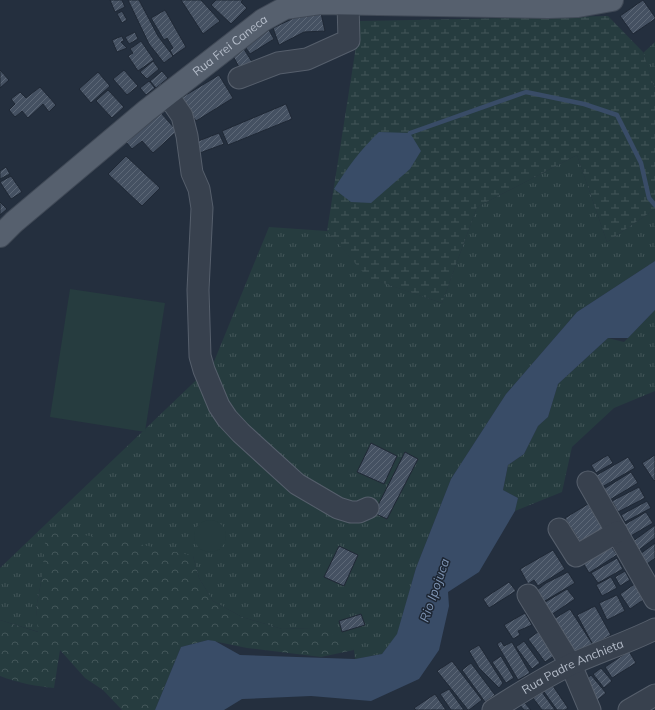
<svg xmlns="http://www.w3.org/2000/svg" width="655" height="710" viewBox="0 0 655 710" font-family="Mulish,sans-serif">
<style>
.grass{fill:url(#grass-tufts)}
.forest{fill:url(#forest-crowns)}
.wetland{fill:url(#wetland-marsh)}
.park{fill:#263c3f}
.water{fill:#394c67}
.lines{fill:none;stroke-linecap:round;stroke-linejoin:round}
.stream{stroke:#394c67;stroke-width:4.5}
.building{fill:url(#building-hatch);stroke:#1f2835}
.minor-casing{stroke:#565f6c;stroke-width:23}
.major-casing{stroke:#414a57;stroke-width:24}
.minor{stroke:#38414e;stroke-width:21}
.major{stroke:#56606e;stroke-width:22}
.labels{text-anchor:middle;stroke-width:3;stroke-linejoin:round;paint-order:stroke}
.street-label{font-size:12px;fill:#b4bcc9;stroke:#1d2633}
.water-label{font-size:13px;font-style:italic;fill:#7c92b1;stroke:#1d2633}
</style>
<defs>
<pattern id="grass-tufts" width="24" height="20" patternUnits="userSpaceOnUse"><rect width="24" height="20" fill="#263c3f"/><path d="M3 7l-1-3M5 7V3M7 7l1-3M15 17l-1-3M17 17v-4M19 17l1-3" fill="none" stroke="#435659"/></pattern>
<pattern id="forest-crowns" width="20" height="18" patternUnits="userSpaceOnUse"><rect width="20" height="18" fill="#263c3f"/><path d="M2 6a3 3 0 1 1 6 0M12 15a3 3 0 1 1 6 0" fill="none" stroke="#435659"/></pattern>
<pattern id="wetland-marsh" width="20" height="14" patternUnits="userSpaceOnUse"><rect width="20" height="14" fill="#263c3f"/><path d="M1 5h8M5 5V1M11 12h8M15 12V8" fill="none" stroke="#435659"/></pattern>
<pattern id="building-hatch" width="6" height="6" patternUnits="userSpaceOnUse"><rect width="6" height="6" fill="#455162"/><path d="M-1 1l2-2M0 6l6-6M5 7l2-2" fill="none" stroke="#5d6877"/></pattern>
</defs>
<rect width="100%" height="100%" fill="#242f3e"/>
<path class="grass" d="M 655,42 L 655,90 L 643,53 Z
M 577,155 L 607,242 L 655,209 L 655,261 L 577,312 L 506,394 L 451,479 L 416,568 L 397,635 L 382,654 L 355,659 L 354,650 L 312,628 L 282,629 L 242,617 L 213,601 L 199,578 L 193,556 L 42,577 L 36,609 L 39,632 L 0,620 L 0,568 L 213,364 L 269,227 L 327,231 L 369,278 L 442,303 L 477,207 Z
M 655,310 L 655,391 L 614,408 L 572,447 L 562,492 L 515,511 L 518,498 L 503,490 L 508,465 L 524,454 L 538,426 L 548,417 L 558,384 L 608,338 L 624,342 Z"/>
<path class="forest" d="M 55,531 C 102,537 148,545 193,556 L 199,578 L 213,601 L 242,617 L 282,629 L 312,628 L 331,633 L 354,650 L 321,657 L 247,648 L 208,640 L 181,647 L 155,710 L 122,710 L 103,690 L 85,678 L 60,650 L 54,688 C 35,686 18,683 0,676 L 0,620 L 38,632 L 36,609 L 42,577 L 45,543 Z"/>
<path class="wetland" d="M 608,16 L 643,52 L 655,90 L 655,209 L 607,242 L 577,155 L 477,207 L 442,303 L 368,278 L 327,231 L 360,21 Z"/>
<path class="park" d="M 70,289 L 165,303 L 145,432 L 50,417 Z
M194 536a16 16 0 1 1 32 0a16 16 0 1 1-32 0Z"/>
<path class="water" d="M 379,132 L 410,133 L 421,151 L 410,169 L 371,203 L 351,202 L 334,189 C 347,168 361,149 379,132 Z
M 655,261 L 655,310 L 628,338 L 608,338 L 558,384 L 548,417 L 538,426 L 524,454 L 508,465 L 503,490 L 518,498 L 515,511 L 479,572 L 448,592 L 449,606 L 439,650 L 419,679 L 371,701 L 311,696 L 242,699 L 224,710 L 155,710 L 181,647 L 208,640 L 215,641 L 240,655 L 355,659 L 382,654 L 397,634 L 416,568 L 451,479 L 506,394 L 577,312 Z"/>
<g class="lines">
<path class="stream" d="M 410,133 L 526,92 L 584,104 L 617,115 L 641,163 L 649,198 L 655,205"/>
</g>
<path class="building" d="M 110,0 L 122,0 L 125,7 L 115,12 Z
M 128,0 L 139,0 L 158,36 L 173,56 L 164,63 L 149,44 Z
M 181,0 L 201,0 L 220,21 L 203,34 Z
M 216,0 L 243,0 L 241,2 L 247,8 L 231,24 L 211,5 Z
M 643,0 L 655,17 L 655,19 L 633,34 L 620,16 Z
M 165,10 L 186,47 L 173,56 L 170,50 L 173,48 L 167,38 L 164,40 L 151,18 Z
M 122,11 L 127,20 L 122,23 L 117,14 Z
M 321,13 L 325,31 L 304,32 L 279,45 L 273,28 L 298,16 Z
M 269,30 L 274,39 L 250,54 L 244,45 Z
M 135,32 L 138,39 L 129,44 L 125,37 Z
M 122,36 L 124,41 L 121,42 L 127,48 L 117,52 L 112,40 Z
M 141,41 L 154,60 L 138,71 L 128,56 L 133,53 L 130,49 Z
M 244,49 L 252,62 L 240,69 L 233,56 Z
M 153,61 L 159,69 L 147,79 L 140,72 Z
M 0,70 L 9,80 L 0,88 Z
M 124,70 L 138,86 L 127,95 L 113,79 Z
M 162,71 L 168,78 L 156,88 L 150,81 Z
M 98,72 L 110,86 L 91,103 L 79,89 Z
M 219,75 L 233,98 L 196,121 L 181,98 Z
M 149,81 L 155,88 L 146,95 L 140,88 Z
M 40,87 L 56,105 L 49,112 L 43,104 L 28,118 L 22,111 L 15,117 L 9,110 L 15,104 L 11,99 L 20,92 L 26,98 Z
M 108,90 L 124,107 L 112,118 L 96,101 Z
M 286,104 L 292,119 L 228,145 L 222,131 Z
M 161,113 L 177,131 L 153,153 L 142,141 L 132,149 L 126,142 Z
M 219,133 L 224,144 L 197,154 L 193,143 Z
M 126,156 L 160,188 L 142,206 L 108,174 Z
M 6,167 L 10,174 L 0,179 L 0,171 Z
M 11,176 L 22,192 L 11,199 L 0,182 Z
M 0,202 L 7,209 L 0,215 Z
M 371,443 L 397,456 L 384,484 L 357,472 Z
M 405,452 L 418,459 L 387,519 L 374,513 Z
M 608,455 L 613,463 L 596,473 L 591,465 Z
M 655,455 L 655,480 L 654,481 L 642,463 Z
M 628,457 L 635,468 L 602,487 L 595,476 Z
M 631,472 L 638,483 L 608,501 L 602,490 Z
M 639,487 L 645,498 L 618,512 L 612,501 Z
M 647,501 L 651,508 L 625,522 L 621,515 Z
M 588,504 L 604,530 L 581,543 L 565,518 Z
M 646,512 L 653,523 L 629,537 L 622,526 Z
M 655,525 L 655,538 L 639,550 L 632,542 Z
M 609,543 L 617,555 L 589,573 L 582,561 Z
M 655,543 L 655,558 L 647,564 L 640,554 Z
M 339,546 L 358,555 L 344,586 L 324,577 Z
M 553,550 L 565,569 L 538,586 L 534,580 L 528,584 L 520,569 Z
M 617,558 L 623,569 L 598,583 L 591,573 Z
M 625,571 L 630,580 L 620,586 L 615,577 Z
M 568,572 L 575,583 L 543,602 L 536,591 L 546,583 Z
M 611,577 L 617,588 L 602,596 L 596,585 Z
M 509,582 L 516,591 L 489,608 L 483,599 Z
M 636,583 L 646,598 L 630,609 L 620,594 Z
M 567,589 L 575,599 L 551,615 L 542,604 Z
M 617,595 L 625,611 L 607,620 L 599,603 Z
M 595,606 L 611,635 L 593,645 L 577,615 Z
M 570,609 L 593,645 L 575,656 L 552,620 Z
M 525,613 L 532,625 L 518,631 L 520,635 L 513,639 L 504,625 Z
M 361,614 L 365,625 L 342,632 L 339,621 Z
M 538,632 L 554,656 L 545,662 L 528,639 Z
M 501,641 L 504,646 L 512,642 L 530,673 L 518,680 L 497,644 Z
M 524,641 L 540,663 L 532,669 L 516,647 Z
M 479,645 L 503,683 L 499,688 L 479,668 L 469,651 Z
M 629,651 L 636,663 L 612,678 L 605,667 Z
M 501,656 L 514,678 L 506,683 L 492,662 Z
M 452,661 L 482,700 L 469,710 L 468,710 L 437,671 Z
M 471,663 L 495,695 L 485,702 L 462,670 Z
M 601,668 L 612,681 L 604,688 L 593,674 Z
M 591,675 L 606,693 L 595,702 L 581,684 Z
M 551,683 L 568,708 L 565,710 L 557,710 L 542,689 Z
M 449,689 L 464,710 L 451,710 L 440,694 Z
M 542,692 L 555,710 L 542,710 L 533,698 Z
M 435,694 L 446,710 L 416,710 L 414,708 Z
M 524,702 L 531,710 L 524,710 L 520,705 Z"/>
<g class="lines">
<defs>
<g id="minor">
<path d="M 239,78 L 278,63 L 307,59 L 349,40 L 348,4"/>
<path d="M 167,94 L 182,116 L 187,136 L 192,173 L 199,189 L 202,208 L 198,290 L 200,356 L 204,370 L 219,406 L 227,418 L 241,433 L 297,484 L 338,508 L 351,512 L 359,512 L 368,508"/>
<path d="M 588,482 L 655,599"/>
<path d="M 559,529 L 576,556 L 617,532"/>
<path d="M 528,595 L 571,665 L 590,710"/>
<path id="s1" d="M 493,710 C 518,694 543,678 570,665 C 598,652 627,643 655,629"/>
<path d="M 629,710 L 655,695"/>
</g>
<g id="major">
<path id="s2" d="M 0,236 L 14,222 L 146,111 L 263,20 L 285,8 L 320,3 L 548,7 L 578,6 L 612,0"/>
</g>
</defs>
<use href="#minor" class="minor-casing"/>
<use href="#major" class="major-casing"/>
<use href="#minor" class="minor"/>
<use href="#major" class="major"/>
</g>
<g class="labels">
<g class="street-label">
<text dy="4" stroke="none"><textPath href="#s2" startOffset="299">Rua Frei Caneca</textPath></text>
<text dy="4" stroke="none"><textPath href="#s1" startOffset="91">Rua Padre Anchieta</textPath></text>
</g>
<g class="water-label">
<text transform="translate(434 590) rotate(-71)" y="5">Rio Ipojuca</text>
</g>
</g>
</svg>
